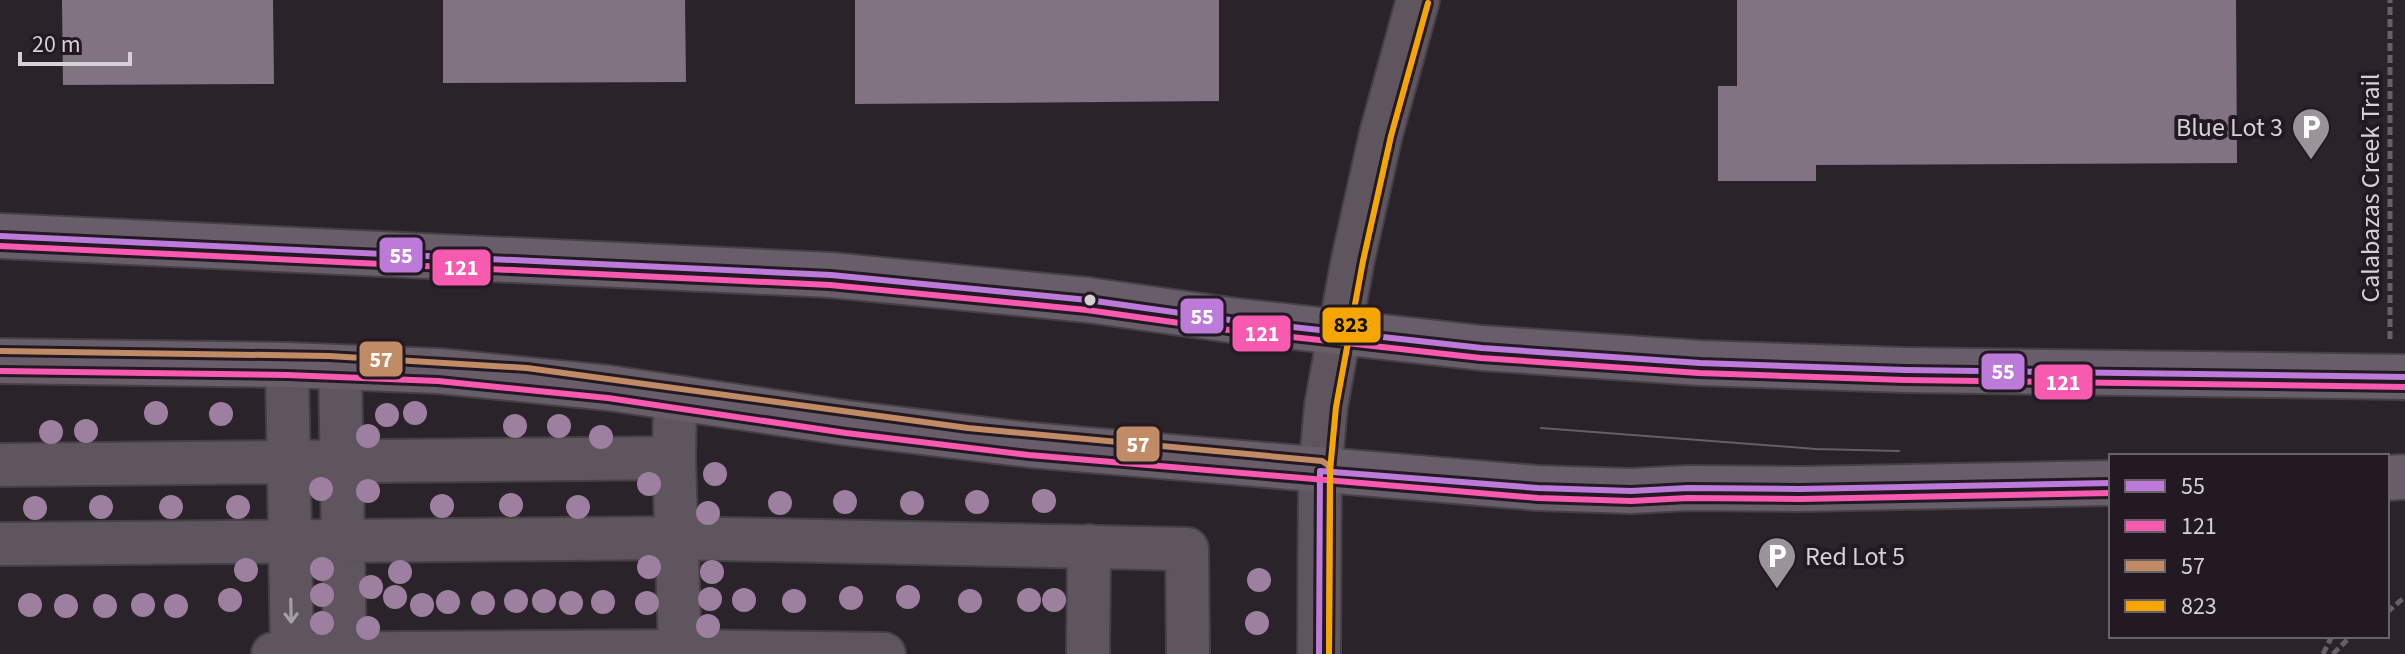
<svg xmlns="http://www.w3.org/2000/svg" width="2405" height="654" viewBox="0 0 2405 654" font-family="'Source Sans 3',sans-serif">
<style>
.building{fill:#827383}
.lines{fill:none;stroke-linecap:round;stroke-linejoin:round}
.minor-casing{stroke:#454045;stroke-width:46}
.major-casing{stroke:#454045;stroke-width:48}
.path{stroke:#666066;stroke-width:5;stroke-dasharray:8 4;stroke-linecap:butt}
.minor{stroke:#5e555e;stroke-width:42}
.major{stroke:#685e69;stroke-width:44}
.tram{stroke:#655f66;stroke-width:2}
.bus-1-casing{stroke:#221923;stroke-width:12}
.bus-2-casing{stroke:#221923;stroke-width:12}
.bus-3-casing{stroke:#221923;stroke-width:12}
.bus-4-casing{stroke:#221923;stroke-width:12}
.bus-1{stroke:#bd7bd9;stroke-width:6}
.bus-2{stroke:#f75aaf;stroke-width:6}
.bus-3{stroke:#c18c65;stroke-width:6}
.bus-4{stroke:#f7a600;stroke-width:6}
.tree{fill:#9d7f9f}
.oneway{stroke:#a69fa7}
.bus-dot{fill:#d6d0d7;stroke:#221923;stroke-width:3}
.labels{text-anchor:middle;stroke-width:8;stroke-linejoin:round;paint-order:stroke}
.poi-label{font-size:26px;fill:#d6d0d7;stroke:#221923;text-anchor:end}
.street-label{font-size:26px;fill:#d6d0d7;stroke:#221923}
.line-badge{stroke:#221923;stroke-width:3}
.badge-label{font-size:22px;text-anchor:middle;font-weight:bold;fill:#fff}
.pale-badge-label{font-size:22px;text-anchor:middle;font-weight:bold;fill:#111}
</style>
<rect width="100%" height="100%" fill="#2a242a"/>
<path class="building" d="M 62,0 L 273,0 L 274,84 L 63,85 Z
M 443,0 L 685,0 L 686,82 L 443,83 Z
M 855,0 L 1219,0 L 1219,101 L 855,104 Z
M 1737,0 L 2236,0 L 2237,163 L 1816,165 L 1816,181 L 1718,181 L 1718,86 L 1737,86 Z"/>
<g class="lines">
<defs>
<path id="minor" d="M 287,365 L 292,653
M 340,367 L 345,653
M 675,398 L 674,458 L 680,651
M 0,465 L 674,458
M 0,544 L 677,538 L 1187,549 L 1188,654
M 273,654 L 680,651 L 884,654
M 1088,654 L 1089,546
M 1319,654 L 1320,471 L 1326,406 L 1353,259 L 1381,134 L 1418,0"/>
<path id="major" d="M 0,236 L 831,275 L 1088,300 L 1230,320 L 1482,348 L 1700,363 L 1905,370 L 2405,377
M 0,361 L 287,365 L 439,371 L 609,388 L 847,423 L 1030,445 L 1538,488 L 1631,491 L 1688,488 L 1800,489 L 2111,483
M 2387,478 L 2405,477"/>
</defs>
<use href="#minor" class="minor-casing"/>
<use href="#major" class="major-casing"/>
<path class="path" d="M 2390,339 L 2390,0
M 2387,612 L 2405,597
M 2323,654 L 2332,636
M 2333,654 L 2351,636"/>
<use href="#minor" class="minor"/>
<use href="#major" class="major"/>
<path class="tram" d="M 1541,428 L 1816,449 L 1899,451"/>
<defs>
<path id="bus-1" d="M 0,236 L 831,275 L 1088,300 L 1230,320 L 1482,348 L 1700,363 L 1905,370 L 2405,377
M 1319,654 L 1320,471 L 1538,488 L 1631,491 L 1688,488 L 1800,489 L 2111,483"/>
<path id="bus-2" d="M 0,246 L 830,285 L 1087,310 L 1229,330 L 1481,358 L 1699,373 L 1905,380 L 2405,387
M 0,371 L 287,375 L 438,381 L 608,398 L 846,433 L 1029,455 L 1538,498 L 1631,501 L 1688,498 L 1800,499 L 2111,493"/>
<path id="bus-3" d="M 0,351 L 329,356 L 527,368 L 968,428 L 1322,461 L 1328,465 L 1330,471 L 1329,654"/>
<path id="bus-4" d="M 1329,654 L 1330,471 L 1336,407 L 1363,261 L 1391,136 L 1428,3"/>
</defs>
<use href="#bus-1" class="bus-1-casing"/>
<use href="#bus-2" class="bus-2-casing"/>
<use href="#bus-3" class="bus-3-casing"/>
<use href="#bus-4" class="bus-4-casing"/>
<use href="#bus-1" class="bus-1"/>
<use href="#bus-2" class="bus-2"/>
<use href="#bus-3" class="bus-3"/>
<use href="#bus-4" class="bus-4"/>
</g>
<g class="tree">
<circle cx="156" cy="413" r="12"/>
<circle cx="415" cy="413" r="12"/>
<circle cx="221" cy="414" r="12"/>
<circle cx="387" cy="415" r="12"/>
<circle cx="515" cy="426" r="12"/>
<circle cx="559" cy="426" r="12"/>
<circle cx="86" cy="431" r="12"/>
<circle cx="51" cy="432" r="12"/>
<circle cx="368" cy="436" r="12"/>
<circle cx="601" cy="437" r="12"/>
<circle cx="715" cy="474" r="12"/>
<circle cx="649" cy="484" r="12"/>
<circle cx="321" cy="489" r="12"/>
<circle cx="368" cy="491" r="12"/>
<circle cx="1044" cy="501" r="12"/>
<circle cx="845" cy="502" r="12"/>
<circle cx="977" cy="502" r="12"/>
<circle cx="780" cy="503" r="12"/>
<circle cx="912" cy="503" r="12"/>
<circle cx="511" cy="505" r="12"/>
<circle cx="442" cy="506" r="12"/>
<circle cx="101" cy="507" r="12"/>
<circle cx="171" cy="507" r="12"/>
<circle cx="238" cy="507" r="12"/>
<circle cx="578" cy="507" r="12"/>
<circle cx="35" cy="508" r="12"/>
<circle cx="708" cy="513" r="12"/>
<circle cx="649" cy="567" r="12"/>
<circle cx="322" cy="569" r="12"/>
<circle cx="246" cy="570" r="12"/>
<circle cx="400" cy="572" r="12"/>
<circle cx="712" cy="572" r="12"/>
<circle cx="1259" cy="580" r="12"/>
<circle cx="371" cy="587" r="12"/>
<circle cx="322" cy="595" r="12"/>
<circle cx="395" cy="597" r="12"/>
<circle cx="908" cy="597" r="12"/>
<circle cx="851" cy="598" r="12"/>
<circle cx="710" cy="599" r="12"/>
<circle cx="230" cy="600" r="12"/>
<circle cx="744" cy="600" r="12"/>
<circle cx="1029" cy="600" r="12"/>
<circle cx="1054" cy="600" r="12"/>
<circle cx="516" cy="601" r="12"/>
<circle cx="544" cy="601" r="12"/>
<circle cx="794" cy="601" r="12"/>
<circle cx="970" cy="601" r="12"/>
<circle cx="448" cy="602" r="12"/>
<circle cx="603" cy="602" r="12"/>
<circle cx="483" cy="603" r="12"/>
<circle cx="571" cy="603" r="12"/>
<circle cx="647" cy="603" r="12"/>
<circle cx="30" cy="605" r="12"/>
<circle cx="143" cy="605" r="12"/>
<circle cx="422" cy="605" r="12"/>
<circle cx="66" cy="606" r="12"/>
<circle cx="105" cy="606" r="12"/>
<circle cx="176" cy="606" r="12"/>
<circle cx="322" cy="623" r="12"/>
<circle cx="1257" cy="623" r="12"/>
<circle cx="708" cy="626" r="12"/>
<circle cx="368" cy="628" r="12"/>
</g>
<defs><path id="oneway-shaft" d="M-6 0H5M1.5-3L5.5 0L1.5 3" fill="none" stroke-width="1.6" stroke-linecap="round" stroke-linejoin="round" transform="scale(2)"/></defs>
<use class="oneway" href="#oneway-shaft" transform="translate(291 611) rotate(89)"/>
<defs>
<symbol id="parking-pin" viewBox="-11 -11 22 30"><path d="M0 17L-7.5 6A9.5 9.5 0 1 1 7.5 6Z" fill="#9a949a" stroke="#221923"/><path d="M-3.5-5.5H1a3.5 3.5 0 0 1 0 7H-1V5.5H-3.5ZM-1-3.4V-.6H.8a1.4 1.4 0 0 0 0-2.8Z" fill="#fff"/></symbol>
</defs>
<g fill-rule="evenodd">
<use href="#parking-pin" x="2289" y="105" width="44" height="60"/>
<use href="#parking-pin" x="1755" y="534" width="44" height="60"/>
</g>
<circle class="bus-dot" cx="1090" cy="300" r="7"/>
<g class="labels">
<g class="poi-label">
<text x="2283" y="136">Blue Lot 3</text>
<text x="1805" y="565" text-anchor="start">Red Lot 5</text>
</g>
<g class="street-label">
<text transform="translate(2370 188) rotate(-90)" y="9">Calabazas Creek Trail</text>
</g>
</g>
<g class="line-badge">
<rect x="378" y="236" width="46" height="38" rx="8" fill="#bd7bd9"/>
<rect x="431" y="248" width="61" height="39" rx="8" fill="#f75aaf"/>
<rect x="1179" y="297" width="46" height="38" rx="8" fill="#bd7bd9"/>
<rect x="1321" y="306" width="61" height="38" rx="8" fill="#f7a600"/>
<rect x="1231" y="314" width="61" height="39" rx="8" fill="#f75aaf"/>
<rect x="358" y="340" width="46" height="38" rx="8" fill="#c18c65"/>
<rect x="1980" y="352" width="46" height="39" rx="8" fill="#bd7bd9"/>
<rect x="2033" y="363" width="61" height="38" rx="8" fill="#f75aaf"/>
<rect x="1115" y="425" width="46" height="38" rx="8" fill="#c18c65"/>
</g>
<g class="badge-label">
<text x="401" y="263">55</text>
<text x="461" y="275">121</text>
<text x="1202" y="324">55</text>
<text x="1262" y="341">121</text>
<text x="381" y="367">57</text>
<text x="2003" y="379">55</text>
<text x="2063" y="390">121</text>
<text x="1138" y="452">57</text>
</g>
<g class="pale-badge-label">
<text x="1351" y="332">823</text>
</g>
<rect x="2109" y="454" width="280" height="184" fill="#221923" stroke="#6a626b" stroke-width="2"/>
<rect x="2125" y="480" width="40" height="12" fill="#bd7bd9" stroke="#6a626b" stroke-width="2"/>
<text x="2181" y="494" font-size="24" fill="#d6d0d7">55</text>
<rect x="2125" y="520" width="40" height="12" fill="#f75aaf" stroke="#6a626b" stroke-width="2"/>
<text x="2181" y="534" font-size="24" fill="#d6d0d7">121</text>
<rect x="2125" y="560" width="40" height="12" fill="#c18c65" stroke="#6a626b" stroke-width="2"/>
<text x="2181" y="574" font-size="24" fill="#d6d0d7">57</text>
<rect x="2125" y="600" width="40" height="12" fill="#f7a600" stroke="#6a626b" stroke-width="2"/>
<text x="2181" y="614" font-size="24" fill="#d6d0d7">823</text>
<path d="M20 52v12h110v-12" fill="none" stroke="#d6d0d7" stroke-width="4"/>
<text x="32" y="52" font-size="24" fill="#d6d0d7" stroke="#221923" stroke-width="6" paint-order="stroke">20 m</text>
</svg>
